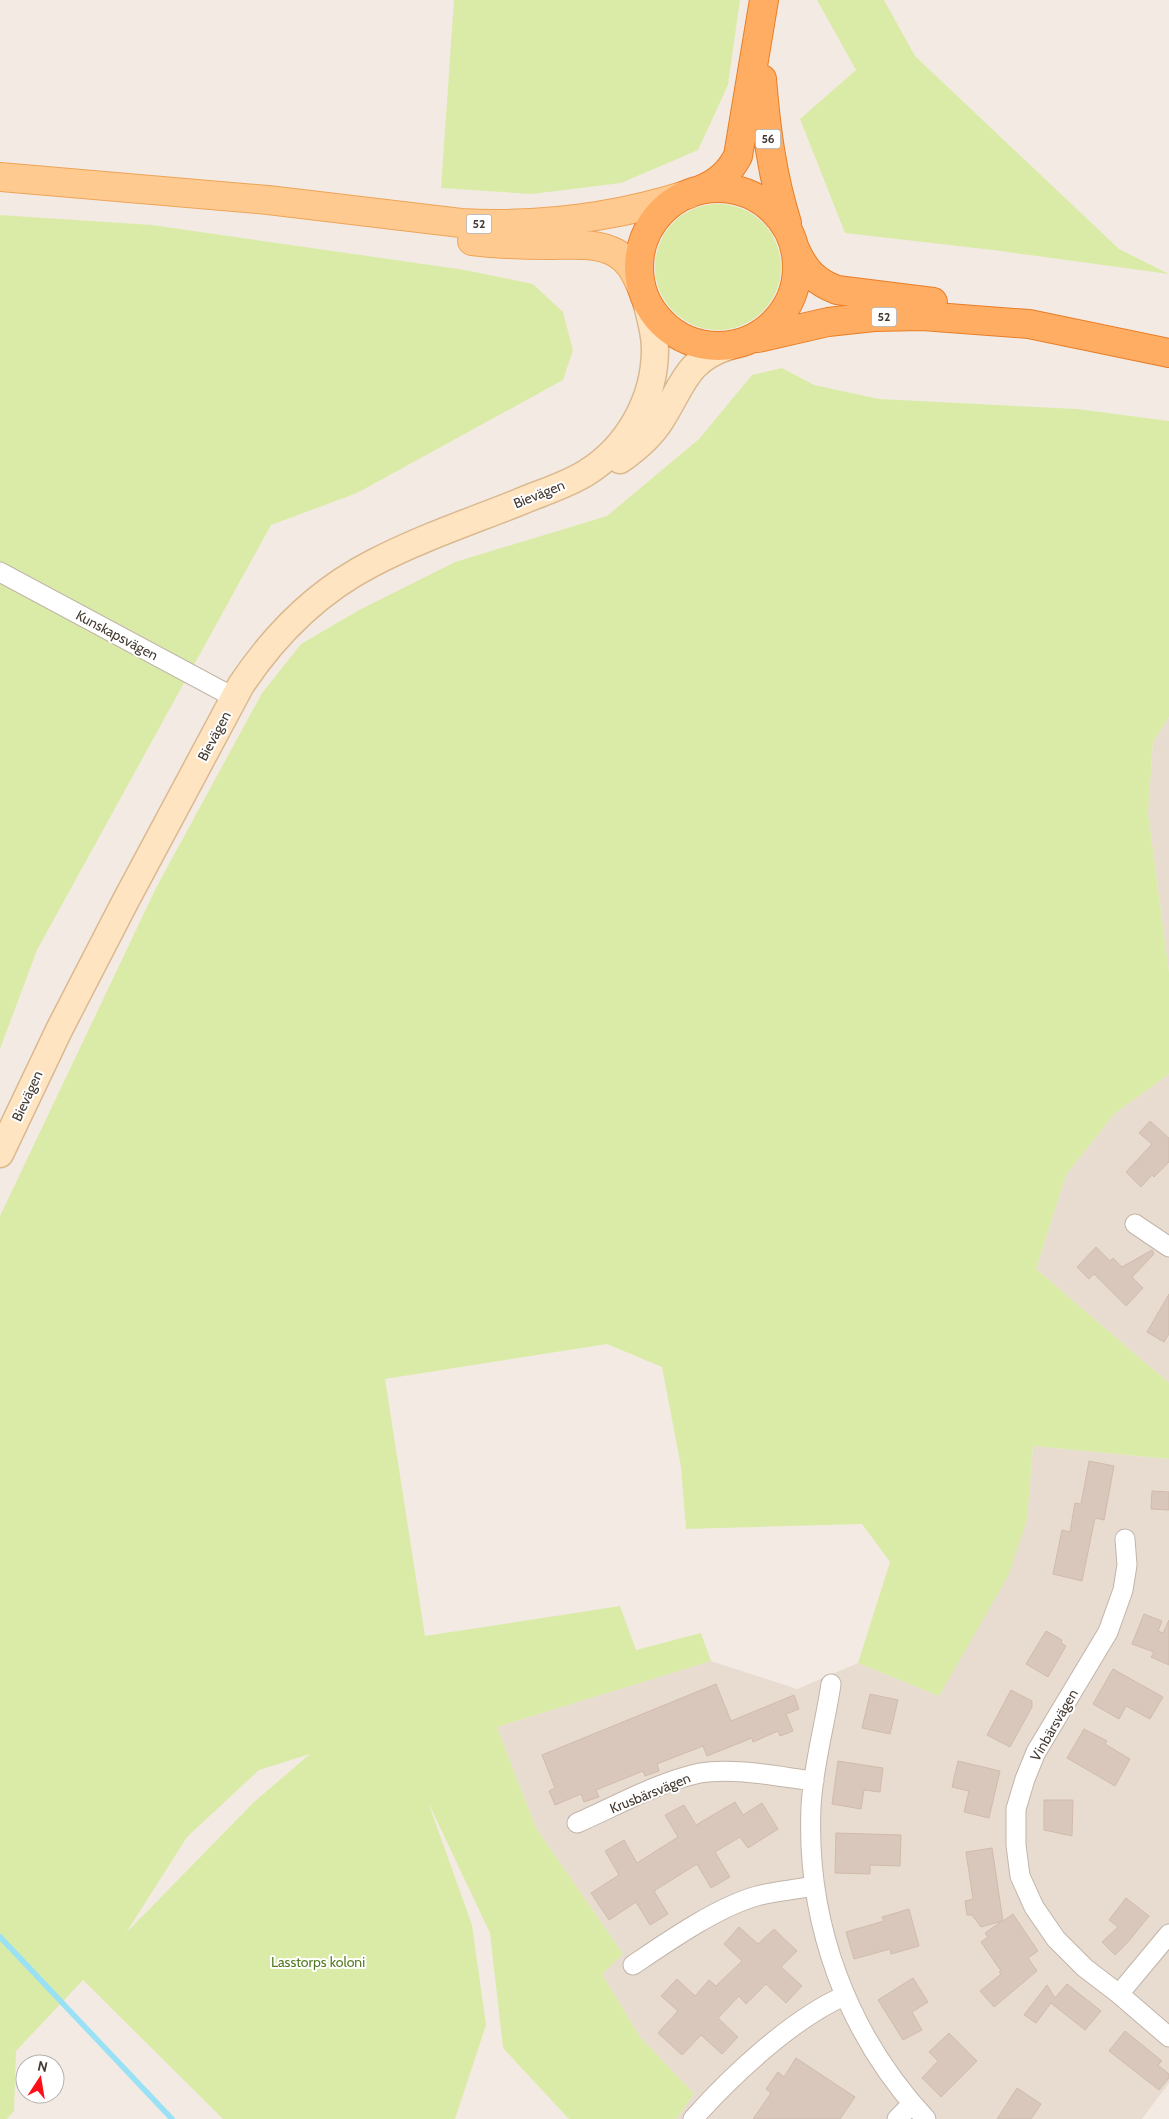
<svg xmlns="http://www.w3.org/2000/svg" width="1169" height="2119" viewBox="0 0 1169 2119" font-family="Cabin,sans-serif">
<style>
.residential{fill:#e8dcd1}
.green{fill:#daeba8;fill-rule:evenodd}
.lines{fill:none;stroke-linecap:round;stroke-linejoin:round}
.stream{stroke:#9ae1f6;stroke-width:5.5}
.building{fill:#d9c7bb;stroke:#d1bbab}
.street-casing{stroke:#c2b4a8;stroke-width:21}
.secondary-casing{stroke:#dab991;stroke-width:29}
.primary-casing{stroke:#eda458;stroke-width:30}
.highway-casing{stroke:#e97d27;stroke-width:30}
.street{stroke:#fff;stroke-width:19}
.secondary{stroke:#ffe4c1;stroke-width:26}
.primary{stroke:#ffca90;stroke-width:28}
.highway{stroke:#ffad62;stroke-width:28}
.labels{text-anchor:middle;stroke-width:4;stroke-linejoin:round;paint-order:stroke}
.shield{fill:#fff;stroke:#7d7670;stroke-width:1}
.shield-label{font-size:12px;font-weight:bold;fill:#453b33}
.street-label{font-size:14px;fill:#453b33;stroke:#fff}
.park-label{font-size:14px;fill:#557b22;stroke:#fff}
</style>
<rect width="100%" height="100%" fill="#f3ebe3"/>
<path class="residential" d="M 1169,717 L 1169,972 L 1148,813 L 1153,742 Z
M 1169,1074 L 1169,1383 L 1036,1269 L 1066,1175 L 1114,1114 Z
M 1033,1446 L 1169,1459 L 1169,2083 L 1142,2119 L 676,2119 L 694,2094 L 640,2037 L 601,1973 L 623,1954 L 536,1828 L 497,1727 L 711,1661 L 797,1689 L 858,1663 L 939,1696 L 1027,1520 Z"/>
<path class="green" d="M 454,0 L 740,0 L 728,85 L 698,150 L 621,183 L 532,194 L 441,188 Z
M 817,0 L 884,0 L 915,56 L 1119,249 L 1169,274 L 993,250 L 845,233 L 800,119 L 856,70 Z
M655 267a63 63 0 1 1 126 0a63 63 0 1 1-126 0Z
M 0,215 L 152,225 L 465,270 L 533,284 L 563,312 L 573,350 L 563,380 L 357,493 L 271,525 L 37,950 L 0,1049 Z
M 782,368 L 814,385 L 879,399 L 1077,409 L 1169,421 L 1169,717 L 1153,742 L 1148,813 L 1169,972 L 1169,1074 L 1114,1114 L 1066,1175 L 1036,1269 L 1169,1383 L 1169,1459 L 1033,1446 L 1027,1520 L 1008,1576 L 939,1696 L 858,1663 L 890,1562 L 862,1524 L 686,1529 L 681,1467 L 662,1367 L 607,1344 L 385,1379 L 425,1636 L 620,1606 L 636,1650 L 701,1633 L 711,1661 L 497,1727 L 536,1828 L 623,1954 L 602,1974 L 640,2037 L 694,2094 L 676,2119 L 569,2119 L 503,2048 L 490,1933 L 428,1802 L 472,1925 L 486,2025 L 455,2119 L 223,2119 L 83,1980 L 16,2051 L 14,2111 L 7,2119 L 0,2119 L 0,1216 L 156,888 L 262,693 L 301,644 L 359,610 L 455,562 L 607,516 L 699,439 L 752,375 ZM 310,1754 L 254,1802 L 126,1933 L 187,1837 L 259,1770 Z"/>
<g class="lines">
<path class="stream" d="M 0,1937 L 172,2119"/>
</g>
<path class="building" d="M 1150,1121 L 1169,1138 L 1169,1162 L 1154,1177 L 1152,1175 L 1141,1187 L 1126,1172 L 1152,1144 L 1139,1133 Z
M 1096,1247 L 1110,1261 L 1113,1258 L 1122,1267 L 1152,1250 L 1154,1254 L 1132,1277 L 1143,1288 L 1126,1306 L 1094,1274 L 1089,1279 L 1077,1267 Z
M 1169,1294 L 1169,1334 L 1164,1342 L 1147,1332 Z
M 1089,1461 L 1114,1466 L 1104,1520 L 1095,1518 L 1082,1581 L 1053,1574 L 1062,1530 L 1070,1532 L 1075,1503 L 1081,1504 Z
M 1152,1491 L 1169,1492 L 1169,1510 L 1151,1509 Z
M 1144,1614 L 1162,1621 L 1158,1631 L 1163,1633 L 1169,1620 L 1169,1665 L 1151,1657 L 1154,1652 L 1132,1644 Z
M 1046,1631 L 1062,1640 L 1061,1643 L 1066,1646 L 1048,1677 L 1026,1664 Z
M 1113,1669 L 1163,1697 L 1150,1719 L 1126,1706 L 1119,1719 L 1093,1704 Z
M 716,1684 L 731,1721 L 794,1695 L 799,1709 L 786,1714 L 793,1731 L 780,1736 L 778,1731 L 753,1742 L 752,1738 L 707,1756 L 703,1746 L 657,1764 L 659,1771 L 645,1776 L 643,1771 L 596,1790 L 599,1797 L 584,1802 L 581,1794 L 555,1805 L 549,1791 L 555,1788 L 542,1755 Z
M 1011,1690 L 1032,1701 L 1032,1707 L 1010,1747 L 987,1735 Z
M 870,1694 L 898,1700 L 890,1734 L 862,1728 Z
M 1084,1729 L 1107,1741 L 1105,1744 L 1130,1759 L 1115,1786 L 1067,1758 Z
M 838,1761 L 883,1768 L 880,1792 L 864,1790 L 861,1809 L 832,1804 Z
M 958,1761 L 1000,1771 L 989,1818 L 964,1812 L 969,1791 L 952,1787 Z
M 1044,1800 L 1073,1800 L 1072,1836 L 1044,1830 Z
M 735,1802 L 743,1815 L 762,1803 L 778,1829 L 748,1848 L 740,1837 L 715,1852 L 730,1877 L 711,1888 L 697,1864 L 654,1891 L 668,1914 L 650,1925 L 636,1902 L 609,1920 L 591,1893 L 619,1875 L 605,1851 L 624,1840 L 637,1863 L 678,1837 L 665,1815 L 684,1805 L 696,1825 Z
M 836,1833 L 901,1835 L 900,1866 L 870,1865 L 870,1874 L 835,1873 Z
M 992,1848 L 1003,1921 L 1013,1914 L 1038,1951 L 1028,1958 L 1037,1971 L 994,2007 L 980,1991 L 1001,1974 L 999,1972 L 1001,1971 L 981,1942 L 988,1937 L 985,1933 L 1002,1921 L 981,1927 L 972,1915 L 967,1915 L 965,1901 L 973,1899 L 966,1852 Z
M 1126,1898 L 1149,1916 L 1128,1942 L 1115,1955 L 1102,1942 L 1118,1927 L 1109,1920 Z
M 909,1909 L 919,1946 L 891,1954 L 890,1949 L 854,1959 L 846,1932 L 884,1921 L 882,1917 Z
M 739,1927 L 758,1944 L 774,1929 L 797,1951 L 781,1967 L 802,1986 L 786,2003 L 766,1984 L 746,2004 L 739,1996 L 718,2018 L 738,2037 L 722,2054 L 701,2035 L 682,2055 L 658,2033 L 678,2011 L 661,1996 L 677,1979 L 695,1996 L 709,1980 L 716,1986 L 742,1961 L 724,1944 Z
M 913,1978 L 928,2002 L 912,2012 L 922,2030 L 903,2040 L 878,2000 Z
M 1067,1984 L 1101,2011 L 1085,2030 L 1051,2003 L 1036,2023 L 1024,2015 L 1047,1985 L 1055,1998 Z
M 1125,2031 L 1162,2061 L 1158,2065 L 1169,2074 L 1169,2078 L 1159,2090 L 1109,2051 Z
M 949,2033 L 977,2061 L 941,2097 L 922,2078 L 938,2061 L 929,2052 Z
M 796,2058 L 855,2097 L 840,2119 L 753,2119 L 771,2093 L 766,2089 L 778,2072 L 784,2077 Z
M 1017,2088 L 1041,2104 L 1031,2119 L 997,2119 Z"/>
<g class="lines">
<defs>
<path id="street" d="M 0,572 L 235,698
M 1135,1224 L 1169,1247
M 1125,1539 L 1127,1565 L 1123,1590 L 1108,1632 L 1036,1752 L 1025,1779 L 1016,1809 L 1016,1845 L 1020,1876 L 1034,1907 L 1056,1939 L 1085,1968 L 1119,1994 L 1169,2037
M 831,1684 C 825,1725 813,1766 811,1807 C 806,1923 847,2034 926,2119
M 577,1823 C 616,1806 658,1782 700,1773 C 733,1767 781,1777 814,1781
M 633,1965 C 667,1942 717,1907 757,1896 C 775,1891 795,1890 813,1886
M 1119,1994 L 1169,1934
M 693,2119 C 731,2076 792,2019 844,1996
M 897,2119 L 912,2104"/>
<path id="secondary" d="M 620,460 C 636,449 651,436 661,420 C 683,386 686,359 730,346
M 0,1154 L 59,1030 L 125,902 L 241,685 C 275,634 318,591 373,563 C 419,539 469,522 517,503 C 540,493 565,486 586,473 C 628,447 655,399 655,349 C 655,332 650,317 646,301"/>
<path id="primary" d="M 0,177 L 268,200 L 461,223 C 540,227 614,218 689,194
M 472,241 C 497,244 523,245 548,245 C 571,245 596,242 616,253 C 630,261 635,273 641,286"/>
<path id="highway" d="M 762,79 C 766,128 772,176 787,223
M639 267a79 79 0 1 1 158 0a79 79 0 1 1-158 0Z
M 700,190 C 718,183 729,173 738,156 L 764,0
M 796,251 C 805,271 816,282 837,290 L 933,302
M 758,338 L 828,322 L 874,317 L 922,316 L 1029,324 L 1169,353"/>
</defs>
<use href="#street" class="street-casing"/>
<use href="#secondary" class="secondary-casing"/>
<use href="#primary" class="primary-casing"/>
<use href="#highway" class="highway-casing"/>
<use href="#street" class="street"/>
<use href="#secondary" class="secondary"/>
<use href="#primary" class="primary"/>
<use href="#highway" class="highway"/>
</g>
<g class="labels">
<g class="shield">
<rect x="755.5" y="129.5" width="25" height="19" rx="4"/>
<rect x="466.5" y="214.5" width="25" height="19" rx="4"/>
<rect x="871.5" y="307.5" width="25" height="19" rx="4"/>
</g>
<g class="shield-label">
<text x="768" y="143">56</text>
<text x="479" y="228">52</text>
<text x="884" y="321">52</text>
</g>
<g class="street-label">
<text transform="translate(539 494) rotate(-22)" y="5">Bievägen</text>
<text transform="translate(117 635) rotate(28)" y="5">Kunskapsvägen</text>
<text transform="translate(214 736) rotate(-62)" y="5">Bievägen</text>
<text transform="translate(27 1096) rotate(-65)" y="5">Bievägen</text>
<text transform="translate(1054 1725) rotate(-60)" y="5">Vinbärsvägen</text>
<text transform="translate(650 1793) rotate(-22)" y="5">Krusbärsvägen</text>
</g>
<g class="park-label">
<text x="318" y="1967">Lasstorps koloni</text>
</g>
</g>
<g transform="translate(40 2079) rotate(12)"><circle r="24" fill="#ffffff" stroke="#b5b1ad"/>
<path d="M0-4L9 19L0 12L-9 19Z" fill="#ff0e18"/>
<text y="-8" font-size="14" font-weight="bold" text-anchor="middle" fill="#453b33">N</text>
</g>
</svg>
